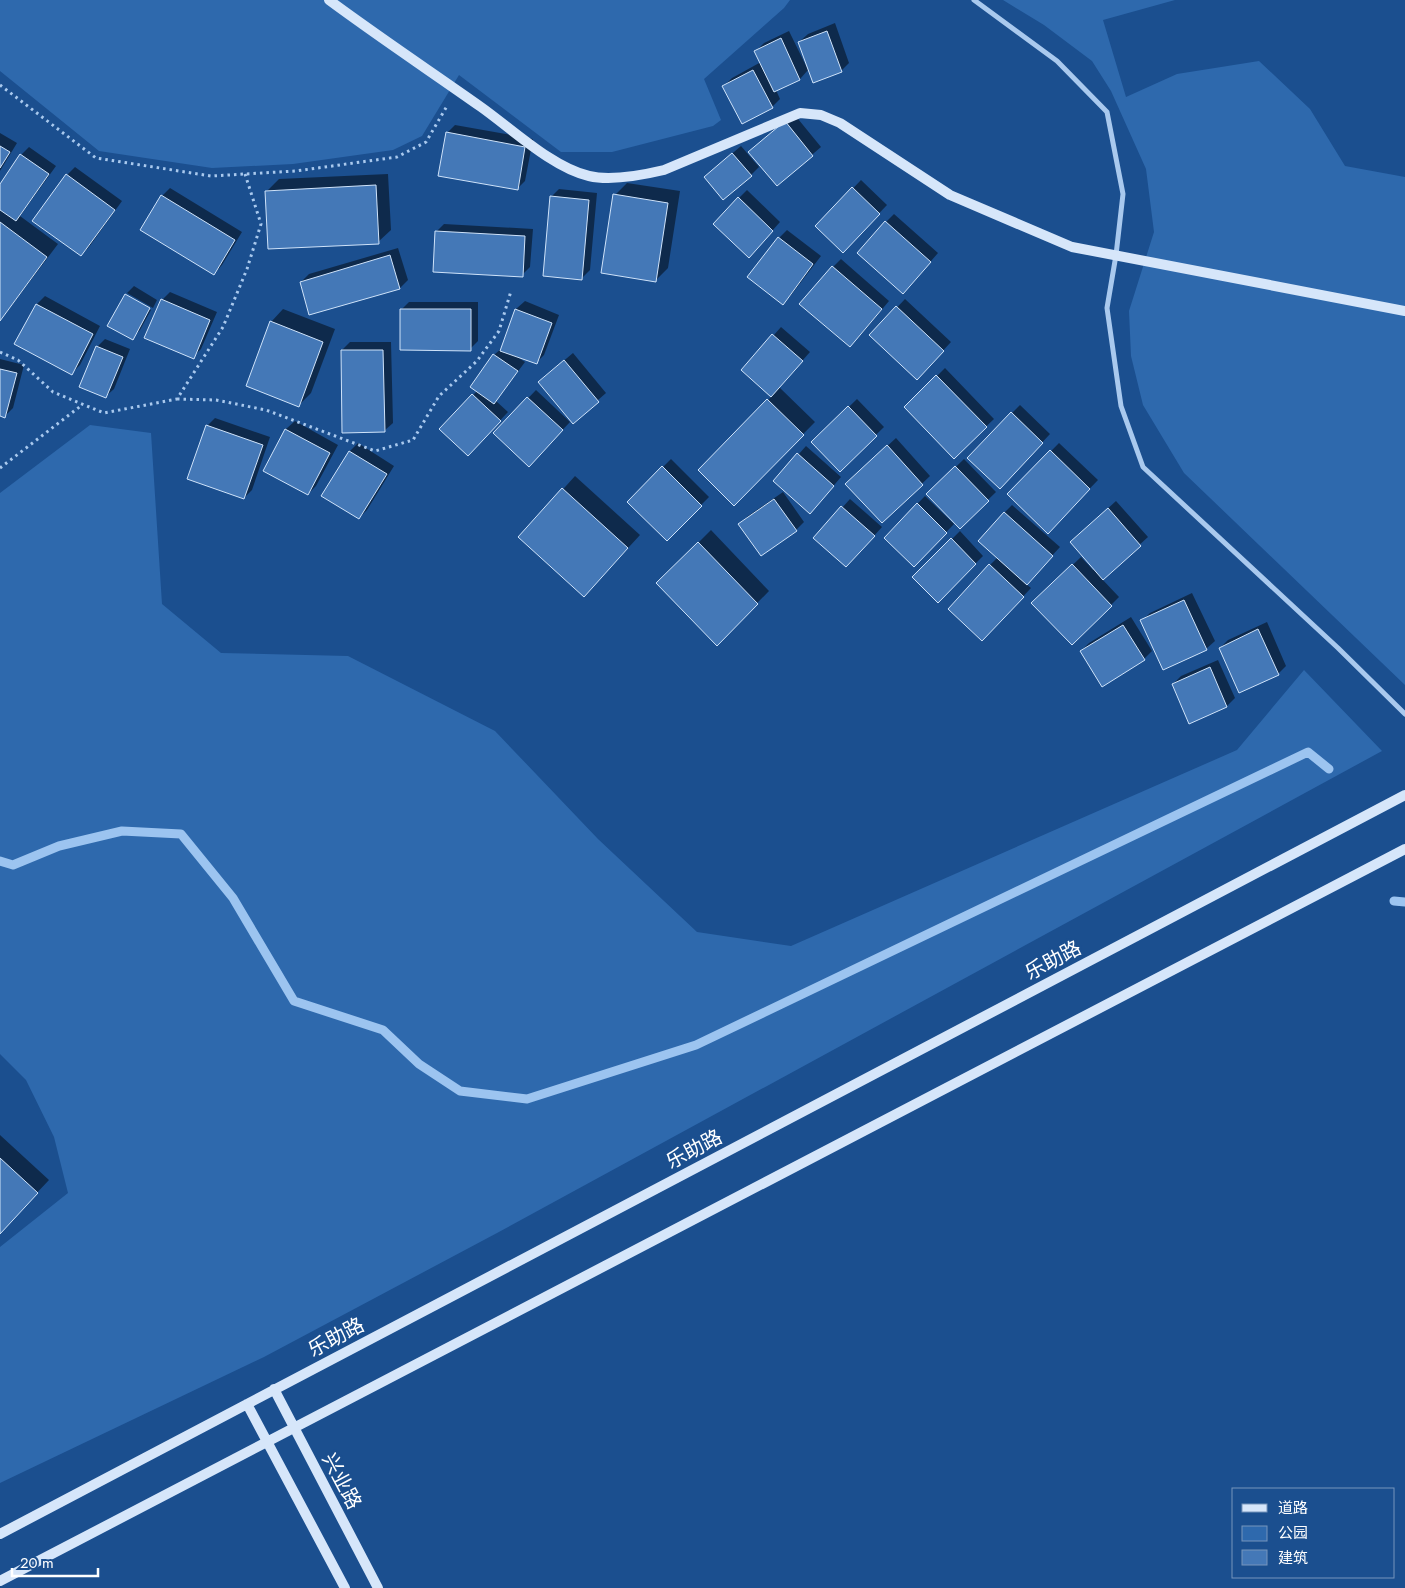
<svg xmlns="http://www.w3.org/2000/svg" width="1405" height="1588" viewBox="0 0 1405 1588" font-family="Jost,'Noto Sans SC',sans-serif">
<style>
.green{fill:#2e69ad}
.shadow{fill:#0007}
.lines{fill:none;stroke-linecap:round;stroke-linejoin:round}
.stream{stroke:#9cc4f0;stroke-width:9}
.building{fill:#4478b7;stroke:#cfe3fa}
.path{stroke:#a9c9ee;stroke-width:3;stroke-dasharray:2.5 4;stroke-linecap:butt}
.street{stroke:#a9c9ee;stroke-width:5}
.secondary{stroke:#d6e6fa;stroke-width:10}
.labels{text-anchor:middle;stroke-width:5;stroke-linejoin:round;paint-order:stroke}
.street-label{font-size:20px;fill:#fff;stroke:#1b4f8f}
</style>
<rect width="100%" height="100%" fill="#1b4f8f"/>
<path class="green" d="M 0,0 L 790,0 L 784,8 L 704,79 L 721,120 L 713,126 L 612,152 L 561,152 L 459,75 L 422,136 L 393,150 L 293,164 L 212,168 L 99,151 L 0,71 Z
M 1003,0 L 1175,0 L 1103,20 L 1126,97 L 1177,74 L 1259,61 L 1310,109 L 1345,166 L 1405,177 L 1405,685 L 1184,473 L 1143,405 L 1131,356 L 1129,311 L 1154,232 L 1146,169 L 1111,91 L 1092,61 L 1044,25 Z
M 90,425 L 151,433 L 162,604 L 221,653 L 348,656 L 495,731 L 598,839 L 697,932 L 791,946 L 1237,750 L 1304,670 L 1382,751 L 497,1233 L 264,1357 L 0,1483 L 0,1247 L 68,1193 L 54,1137 L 26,1080 L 0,1054 L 0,493 Z"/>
<path class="shadow" d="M 835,23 L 849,63 L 841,71 L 799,42 L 808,34 Z
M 789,31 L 808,70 L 800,79 L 776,90 L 780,99 L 772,107 L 724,86 L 732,78 L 761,62 L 756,51 L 764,43 Z
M 794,114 L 821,147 L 777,185 L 758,144 Z
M 455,125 L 533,139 L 525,181 L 517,189 L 447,133 Z
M 0,133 L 17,143 L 0,171 Z
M 741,146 L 759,167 L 751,175 L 714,169 Z
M 29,147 L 56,166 L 20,216 L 58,244 L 0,321 L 0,186 L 21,155 Z
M 75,167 L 122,201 L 89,247 L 81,255 L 67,175 Z
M 388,174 L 391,230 L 378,242 L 266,192 L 279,179 Z
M 861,180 L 887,205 L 843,251 L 817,226 Z
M 627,183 L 680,191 L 668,268 L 655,281 L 615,195 Z
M 170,188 L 242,232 L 222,265 L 214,274 L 162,196 Z
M 559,189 L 597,193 L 590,270 L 582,278 L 551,197 Z
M 747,190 L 780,222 L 757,248 L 739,198 Z
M 894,214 L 938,253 L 911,284 L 886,222 Z
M 444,224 L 533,229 L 530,267 L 522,275 L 436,232 Z
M 787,230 L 821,256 L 791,295 L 783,303 L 779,238 Z
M 398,248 L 408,280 L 400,288 L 301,282 L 309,274 Z
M 841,259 L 889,301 L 858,338 L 833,267 Z
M 134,286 L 157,300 L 153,308 L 127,293 Z
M 170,292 L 217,312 L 201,349 L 193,357 L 162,300 Z
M 127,294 L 127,296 L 151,310 L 140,330 L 132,338 L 109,325 Z
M 45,296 L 100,326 L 80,365 L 72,373 L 37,304 Z
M 905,299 L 951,342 L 925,370 L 871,335 Z
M 525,301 L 559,315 L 544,355 L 536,363 L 516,356 L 525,362 L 496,401 L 508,412 L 476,446 L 441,428 L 477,391 L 494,355 L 503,347 L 516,309 Z
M 409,302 L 478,302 L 478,341 L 470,349 L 401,310 Z
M 283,309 L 335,329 L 311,393 L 299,405 L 271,322 Z
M 781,327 L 810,352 L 779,387 L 815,422 L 734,504 L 700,470 L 772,396 L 743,370 Z
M 105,339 L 130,349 L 114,389 L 105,397 L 97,347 Z
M 350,342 L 391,342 L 393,423 L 384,431 L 342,350 Z
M 573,353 L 606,393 L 573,422 L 548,374 Z
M 0,359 L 24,365 L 13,408 L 5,416 L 0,415 Z
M 945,368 L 994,419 L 954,457 L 906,407 Z
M 536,390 L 570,422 L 537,457 L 495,433 Z
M 857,399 L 884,427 L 840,470 L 813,442 Z
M 1020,405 L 1050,434 L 1008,479 L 1012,413 Z
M 215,418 L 270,437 L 252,490 L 244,498 L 207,426 Z
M 295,421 L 338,445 L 316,486 L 308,494 L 265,471 L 286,429 Z
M 896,438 L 930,476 L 882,522 L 855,476 Z
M 358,443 L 394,466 L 367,510 L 359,518 L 323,496 L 350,451 Z
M 1059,443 L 1098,480 L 1048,532 L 1009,494 Z
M 806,446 L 841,477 L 818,504 L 775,481 Z
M 671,459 L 709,497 L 666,540 L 628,502 Z
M 964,459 L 996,492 L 960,527 L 928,494 Z
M 575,476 L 640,535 L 596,583 L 520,537 Z
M 783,492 L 804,522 L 796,530 L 740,524 L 748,516 Z
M 925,496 L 954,524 L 914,566 L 885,537 Z
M 850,499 L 882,527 L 854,558 L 815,538 Z
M 1116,501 L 1148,537 L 1102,579 L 1119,597 L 1072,644 L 1033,603 L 1081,557 L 1093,570 L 1095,568 L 1071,542 Z
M 1012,505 L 1060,547 L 1026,584 L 1031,588 L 990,632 L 990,565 L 998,557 L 1004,513 Z
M 711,530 L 769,591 L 717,644 L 658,583 Z
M 960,531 L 983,556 L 938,601 L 914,577 Z
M 1192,593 L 1215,641 L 1206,649 L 1163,668 L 1142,621 L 1150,613 Z
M 1131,617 L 1152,651 L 1144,659 L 1081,651 L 1089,643 Z
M 1267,622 L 1286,666 L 1278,674 L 1220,648 L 1228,640 Z
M 1218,660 L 1235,698 L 1227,706 L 1190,722 L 1173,684 L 1181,676 Z
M 0,1135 L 49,1180 L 0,1232 Z"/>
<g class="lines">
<path class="stream" d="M 0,861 L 13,865 L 59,846 L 122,831 L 181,834 L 233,898 L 294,1001 L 383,1030 L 419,1064 L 460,1091 L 527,1099 L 696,1045 L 1308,752 L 1329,769
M 1394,901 L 1405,902"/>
</g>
<path class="building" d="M 827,31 L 842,72 L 813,83 L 798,42 Z
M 781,38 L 800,80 L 774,92 L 754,51 Z
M 753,70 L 773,108 L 742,124 L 722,86 Z
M 785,121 L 813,156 L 777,186 L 748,152 Z
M 446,132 L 525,147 L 518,190 L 438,176 Z
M 0,146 L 10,152 L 0,168 Z
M 732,153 L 752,176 L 723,200 L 704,177 Z
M 20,154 L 49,174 L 16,221 L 0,210 L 0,184 Z
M 66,174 L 115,210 L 81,256 L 32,221 Z
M 376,185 L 379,244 L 268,249 L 265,191 Z
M 852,187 L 880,214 L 843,253 L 815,226 Z
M 613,194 L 668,203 L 656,282 L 601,273 Z
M 161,195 L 235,240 L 214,275 L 140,230 Z
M 550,196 L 589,200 L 582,280 L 543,276 Z
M 738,197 L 773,231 L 749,258 L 713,224 Z
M 885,221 L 931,262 L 903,294 L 857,253 Z
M 0,222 L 47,257 L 0,321 Z
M 435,231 L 525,236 L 523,277 L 433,272 Z
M 778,237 L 813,264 L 783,305 L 747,277 Z
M 390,255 L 400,289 L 309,315 L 300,282 Z
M 832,266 L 882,309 L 850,347 L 799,304 Z
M 125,294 L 150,308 L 133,340 L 107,326 Z
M 161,299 L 210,320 L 194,359 L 144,338 Z
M 36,304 L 93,334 L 72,375 L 14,344 Z
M 896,306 L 944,351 L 917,380 L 869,335 Z
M 400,309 L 471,309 L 471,351 L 400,350 Z
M 515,309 L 552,323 L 537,364 L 500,351 Z
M 270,321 L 323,342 L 299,407 L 246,386 Z
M 772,334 L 803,361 L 771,397 L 741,370 Z
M 96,346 L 123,357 L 106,398 L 79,387 Z
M 341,350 L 383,350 L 385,432 L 342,433 Z
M 493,354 L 518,371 L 494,404 L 470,387 Z
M 564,360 L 599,402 L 573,424 L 538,382 Z
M 0,369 L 17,373 L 5,418 L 0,416 Z
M 936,375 L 987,427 L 954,459 L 904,407 Z
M 472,394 L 501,421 L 468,456 L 439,429 Z
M 527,397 L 563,430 L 529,467 L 493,433 Z
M 767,399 L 804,435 L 734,506 L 698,470 Z
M 848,406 L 877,436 L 840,472 L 811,442 Z
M 1011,412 L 1043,443 L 1000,489 L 967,458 Z
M 206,425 L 263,445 L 244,499 L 187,479 Z
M 285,429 L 330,453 L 308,495 L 263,471 Z
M 887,445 L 923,485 L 882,523 L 845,484 Z
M 1050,450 L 1090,489 L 1048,534 L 1007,494 Z
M 349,451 L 387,474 L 359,519 L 321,496 Z
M 797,453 L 834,486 L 810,514 L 773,481 Z
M 662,466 L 702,506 L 667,541 L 627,502 Z
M 955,466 L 989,501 L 960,529 L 926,494 Z
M 562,488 L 628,548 L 584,597 L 518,537 Z
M 774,499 L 797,531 L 761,556 L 738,524 Z
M 917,503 L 947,533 L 914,567 L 884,538 Z
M 841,506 L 875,536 L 846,567 L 813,538 Z
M 1108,508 L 1141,546 L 1103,580 L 1070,542 Z
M 1004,512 L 1053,556 L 1027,585 L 978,541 Z
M 951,538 L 976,564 L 938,603 L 912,577 Z
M 698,542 L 758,604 L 717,646 L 656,583 Z
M 989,564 L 1024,597 L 982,641 L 948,609 Z
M 1072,564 L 1112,606 L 1072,645 L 1031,603 Z
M 1184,600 L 1207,650 L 1163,670 L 1140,620 Z
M 1123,625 L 1145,660 L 1102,687 L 1080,651 Z
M 1258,629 L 1279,675 L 1239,693 L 1219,648 Z
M 1210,667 L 1227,707 L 1189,724 L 1172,684 Z
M 0,1158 L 38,1193 L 0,1234 Z"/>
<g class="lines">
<path class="path" d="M 0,85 L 96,158 L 211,176 L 296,171 L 397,157 L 426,142 L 447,106
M 0,352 L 18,360 L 53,392 L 104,413 L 177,399 L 223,327 L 247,269 L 261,224 L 245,174
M 177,399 L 216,400 L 266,410 L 375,451 L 413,440 L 439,396 L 477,361 L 499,331 L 511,291
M 0,468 L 82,405"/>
<path class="street" d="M 974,0 L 1057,61 L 1107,112 L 1123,194 L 1116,255 L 1107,308 L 1121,406 L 1143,467 L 1338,648 L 1405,714"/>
<path class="secondary" d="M 329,0 C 379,37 430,71 481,107 C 512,129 553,168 589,176 C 610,181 643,175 664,170 L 800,113 L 821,115 L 840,123 L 950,195 L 1072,247 L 1405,311
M 274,1389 L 378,1588
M 247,1404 L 345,1588
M 0,1534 L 1405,795
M 0,1581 L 1405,849"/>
</g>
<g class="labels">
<g class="street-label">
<text transform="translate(1053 960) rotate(-28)" y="7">乐助路</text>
<text transform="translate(694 1149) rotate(-28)" y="7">乐助路</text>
<text transform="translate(336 1337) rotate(-28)" y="7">乐助路</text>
<text transform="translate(342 1481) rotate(62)" y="7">兴业路</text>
</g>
</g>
<rect x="1232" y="1488" width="162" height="90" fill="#1b4f8f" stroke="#7695bc"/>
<rect x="1242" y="1504" width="25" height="8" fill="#d6e6fa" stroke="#7695bc"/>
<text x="1278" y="1513" font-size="15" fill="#ffffff">道路</text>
<rect x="1242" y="1526" width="25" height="15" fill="#2e69ad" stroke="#7695bc"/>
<text x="1278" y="1538" font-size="15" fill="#ffffff">公园</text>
<rect x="1242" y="1550" width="25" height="15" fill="#4478b7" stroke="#7695bc"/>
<text x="1278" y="1563" font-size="15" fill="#ffffff">建筑</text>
<path d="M12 1568v8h86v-8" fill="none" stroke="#ffffff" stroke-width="2.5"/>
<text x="20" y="1568" font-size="15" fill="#ffffff" stroke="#1b4f8f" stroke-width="4" paint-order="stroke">20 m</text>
</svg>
